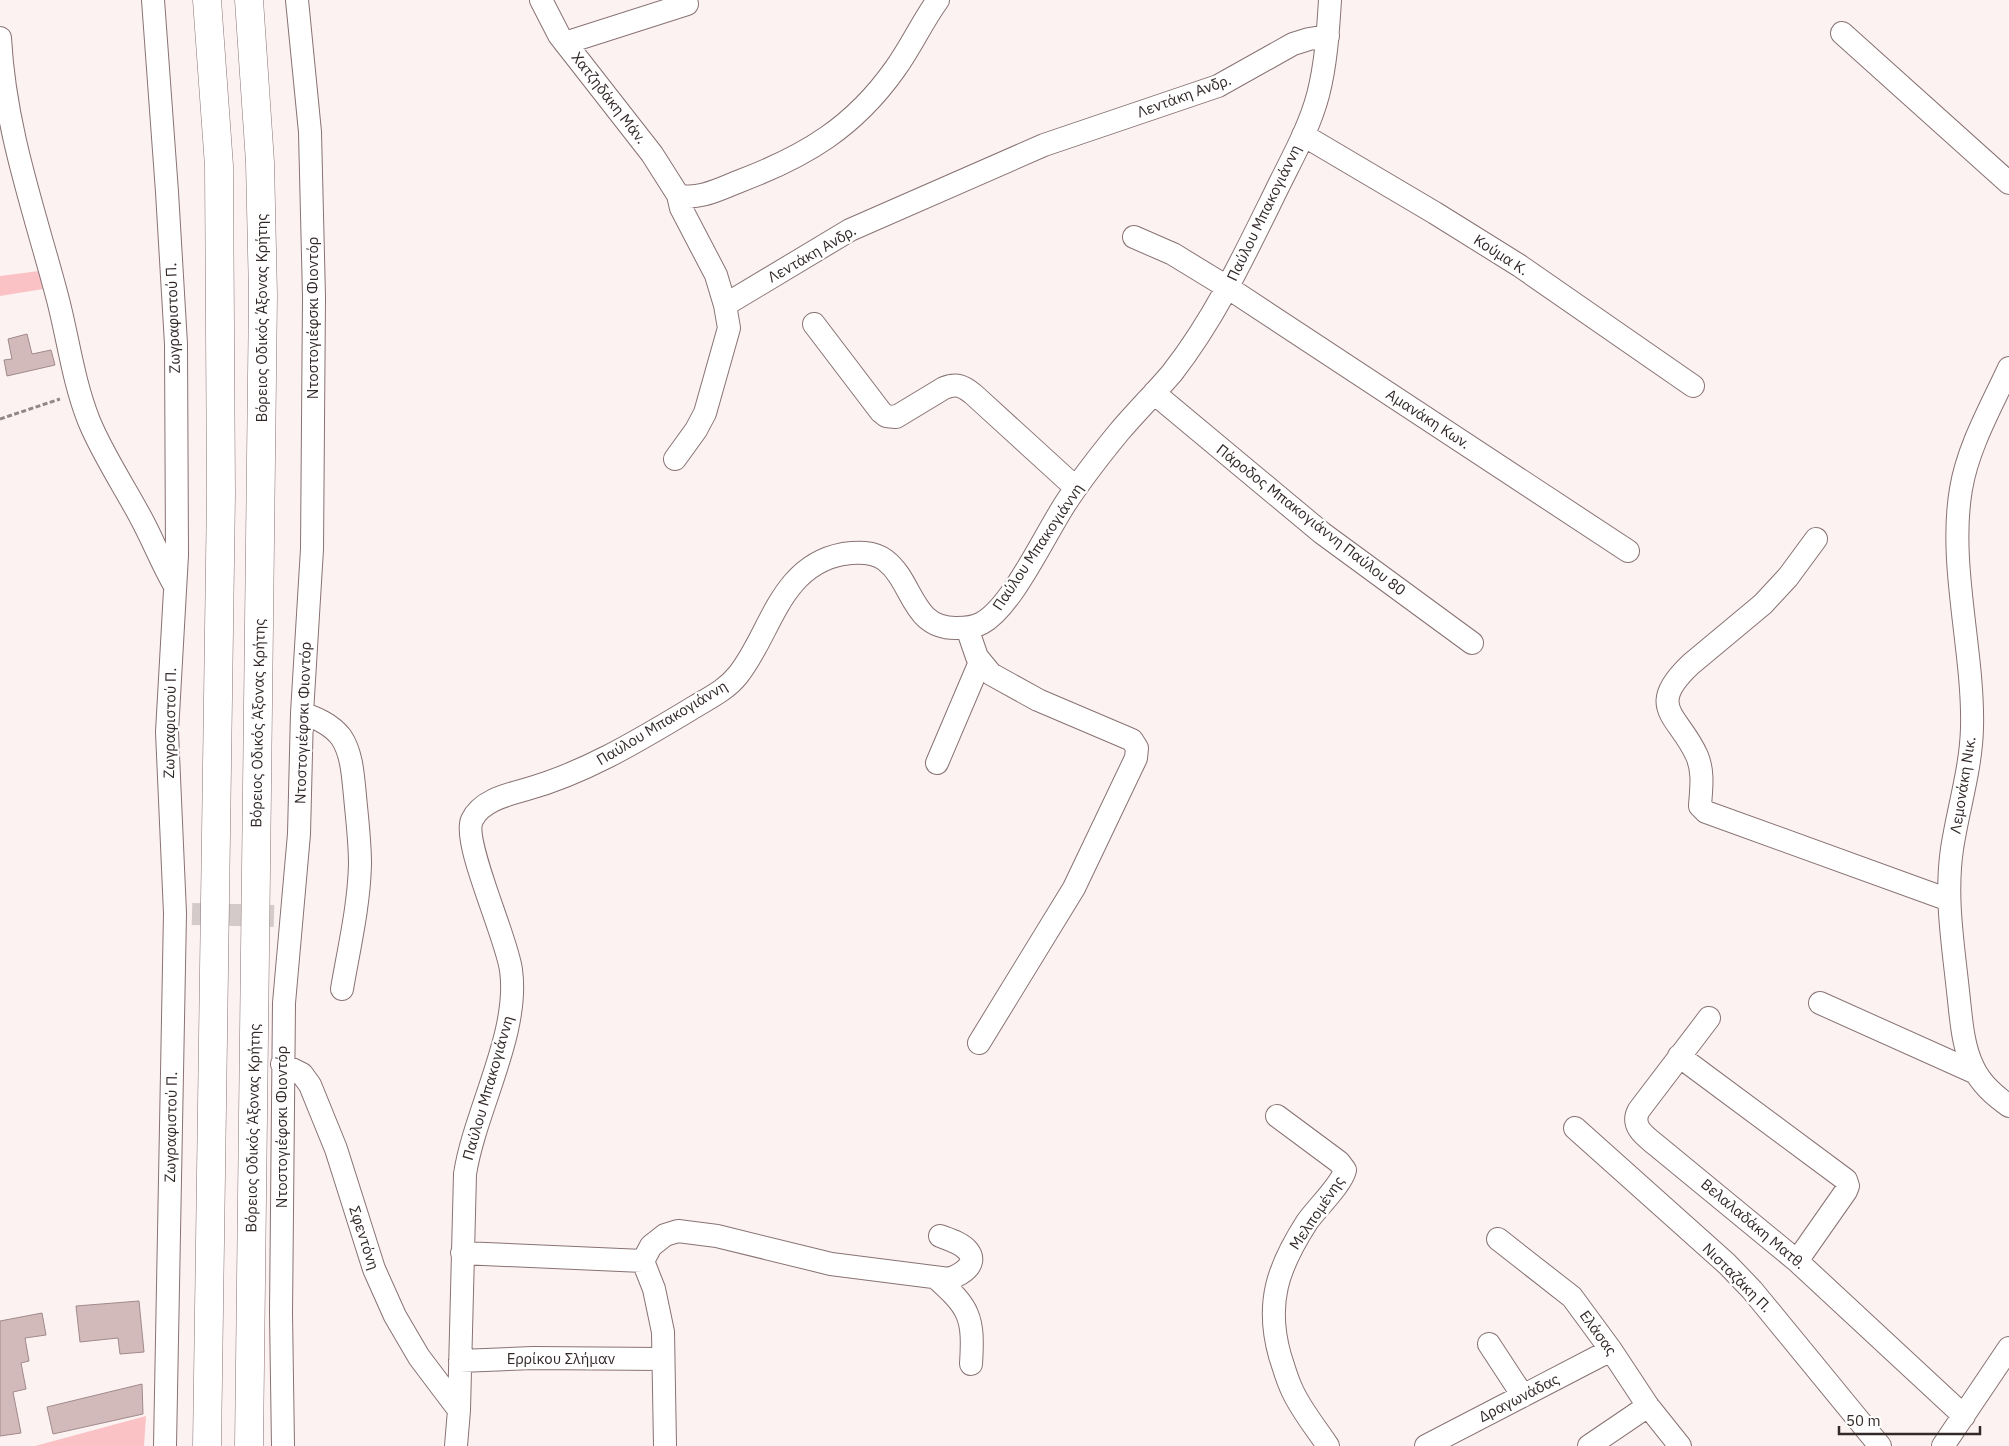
<svg xmlns="http://www.w3.org/2000/svg" width="2009" height="1446" viewBox="0 0 2009 1446" font-family="'IBM Plex Sans',sans-serif">
<style>
.green{fill:#fbc2c5}
.building{fill:#d3baba;stroke:#a1898a}
.lines{fill:none;stroke-linecap:round;stroke-linejoin:round}
.minor-tunnel{stroke:#d4caca;stroke-width:22;stroke-dasharray:22 11;stroke-linecap:butt}
.minor-casing{stroke:#897273;stroke-width:24}
.highway-casing{stroke:#897273;stroke-width:29}
.path{stroke:#918787;stroke-width:3;stroke-dasharray:5 2.5;stroke-linecap:butt}
.minor{stroke:#fff;stroke-width:22}
.highway{stroke:#fff;stroke-width:28}
.labels{text-anchor:middle;stroke-width:4.5;stroke-linejoin:round;paint-order:stroke}
.street-label{font-size:15px;fill:#332929;stroke:#fff}
</style>
<rect width="100%" height="100%" fill="#fcf2f2"/>
<path class="green" d="M 39,271 L 43,289 L 0,296 L 0,276 Z
M 146,1416 L 144,1446 L 35,1446 Z"/>
<path class="building" d="M 27,334 L 32,354 L 51,350 L 55,365 L 7,376 L 4,360 L 12,359 L 8,339 Z
M 139,1301 L 144,1352 L 120,1354 L 118,1338 L 80,1342 L 76,1306 Z
M 42,1313 L 46,1335 L 25,1338 L 29,1361 L 21,1363 L 26,1389 L 13,1392 L 21,1433 L 0,1436 L 0,1321 Z
M 142,1384 L 143,1414 L 53,1434 L 47,1407 Z"/>
<g class="lines">
<path class="minor-tunnel" d="M 192,914 L 274,916"/>
<defs>
<path id="minor" d="M 153,0 L 167,192 L 176,344 L 177,555 L 167,732 L 175,913 L 165,1446
M 541,0 L 559,35 L 652,154 L 678,195
M 1842,33 L 2009,183
M 0,38 C 5,130 34,209 57,296 C 68,337 73,381 89,421 C 103,455 124,486 141,518 C 153,540 162,564 175,586
M 565,43 L 687,4
M 1303,135 L 1435,213 L 1520,266 L 1693,386
M 1134,237 L 1173,254 L 1227,287 L 1628,551
M 725,305 L 850,230 L 1044,145 L 1218,86 L 1293,44 L 1309,39 L 1328,36
M 814,324 L 881,412 L 886,416 L 896,417 L 944,388 C 957,383 963,386 973,394 L 1076,488
M 2009,368 C 1991,407 1968,447 1961,489 C 1948,565 1974,651 1972,728 C 1971,769 1958,809 1952,849 C 1945,897 1953,944 1958,991 C 1961,1016 1962,1044 1973,1067 C 1981,1084 1994,1095 2009,1106
M 1154,393 L 1322,533 L 1472,643
M 675,459 L 696,430 L 705,413 L 729,328 L 725,305 L 716,275 L 681,208 L 678,195 C 698,201 722,188 740,181 C 806,156 854,127 895,69 C 911,47 922,22 938,0
M 1816,539 L 1788,577 L 1763,604 L 1691,664 C 1644,708 1679,715 1697,756 C 1704,772 1701,790 1700,806 L 1706,812 L 1949,900
M 967,628 L 977,657 L 991,674 L 1038,700 L 1132,740 L 1137,748 L 1136,758 L 1074,888 L 979,1043
M 302,713 C 316,718 331,724 341,737 C 352,753 353,776 355,796 C 357,818 360,841 360,864 C 359,906 349,948 342,989
M 937,763 L 980,662
M 1820,1003 L 1976,1073
M 1709,1018 L 1639,1110 C 1630,1126 1645,1136 1656,1145 L 1797,1261 L 1964,1416
M 1679,1056 L 1846,1180 L 1848,1186 L 1846,1191 L 1797,1261
M 282,1064 L 302,1074 L 310,1085 L 336,1149 L 374,1269 L 395,1316 L 419,1357 L 459,1410
M 1277,1116 L 1339,1162 L 1345,1170 C 1342,1184 1316,1209 1307,1222 C 1278,1267 1265,1303 1280,1356 C 1284,1368 1287,1380 1293,1392 C 1302,1411 1316,1428 1328,1446
M 1575,1128 L 1727,1264 L 1752,1290 L 1880,1446
M 1498,1239 L 1572,1297 L 1611,1350 L 1648,1406 L 1680,1446
M 462,1253 L 643,1261 L 651,1246 L 665,1235 L 678,1231 L 717,1236 L 831,1264 L 949,1279 C 960,1275 979,1265 968,1251 C 962,1243 948,1239 940,1236
M 643,1261 L 654,1289 L 663,1332 L 665,1446
M 935,1277 C 970,1308 974,1317 971,1364
M 1489,1344 L 1523,1396
M 460,1361 L 533,1358 L 662,1359
M 283,1446 L 281,1313 L 284,1003 L 299,834 L 302,713 L 312,549 L 314,297 L 310,132 L 297,0
M 456,1446 L 459,1410 L 465,1174 C 475,1110 520,1033 511,970 C 507,938 462,842 472,820 C 481,801 506,795 524,790 C 586,773 641,739 696,706 C 711,697 727,689 738,675 C 771,634 779,566 843,554 C 857,552 873,551 885,560 C 914,582 911,629 957,628 C 966,628 975,627 982,623 C 1013,606 1046,532 1067,501 C 1083,477 1101,454 1119,432 C 1136,412 1155,393 1172,373 C 1215,318 1245,254 1276,191 C 1291,160 1309,129 1318,95 C 1326,64 1328,32 1330,0
M 1426,1446 L 1611,1350
M 1589,1446 L 1648,1406
M 1943,1446 L 2009,1348"/>
<path id="highway" d="M 207,1446 L 221,494 L 219,166 L 207,0
M 249,1446 L 263,295 L 260,162 L 249,0"/>
</defs>
<use href="#minor" class="minor-casing"/>
<use href="#highway" class="highway-casing"/>
<path class="path" d="M 0,419 L 60,399"/>
<use href="#minor" class="minor"/>
<use href="#highway" class="highway"/>
</g>
<g class="labels">
<g class="street-label">
<text transform="translate(1184 96) rotate(-20)" y="5">Λεντάκη Ανδρ.</text>
<text transform="translate(609 98) rotate(52)" y="5">Χατζηδάκη Μάν.</text>
<text transform="translate(1264 213) rotate(-64)" y="5">Παύλου Μπακογιάννη</text>
<text transform="translate(812 254) rotate(-30)" y="5">Λεντάκη Ανδρ.</text>
<text transform="translate(1501 255) rotate(33)" y="5">Κούμα Κ.</text>
<text transform="translate(173 318) rotate(-92)" y="5">Ζωγραφιστού Π.</text>
<text transform="translate(262 318) rotate(-90)" y="5">Βόρειος Οδικός Άξονας Κρήτης</text>
<text transform="translate(313 318) rotate(-90)" y="5">Ντοστογιέφσκι Φιοντόρ</text>
<text transform="translate(1428 419) rotate(33)" y="5">Αμανάκη Κων.</text>
<text transform="translate(1311 520) rotate(38)" y="5">Πάροδος Μπακογιάννη Παύλου 80</text>
<text transform="translate(1038 547) rotate(-56)" y="5">Παύλου Μπακογιάννη</text>
<text transform="translate(170 723) rotate(-89)" y="5">Ζωγραφιστού Π.</text>
<text transform="translate(258 723) rotate(-89)" y="5">Βόρειος Οδικός Άξονας Κρήτης</text>
<text transform="translate(303 723) rotate(-88)" y="5">Ντοστογιέφσκι Φιοντόρ</text>
<text transform="translate(662 723) rotate(-31)" y="5">Παύλου Μπακογιάννη</text>
<text transform="translate(1963 785) rotate(-81)" y="5">Λεμονάκη Νικ.</text>
<text transform="translate(488 1088) rotate(-74)" y="5">Παύλου Μπακογιάννη</text>
<text transform="translate(171 1127) rotate(-89)" y="5">Ζωγραφιστού Π.</text>
<text transform="translate(282 1127) rotate(-90)" y="5">Ντοστογιέφσκι Φιοντόρ</text>
<text transform="translate(253 1128) rotate(-89)" y="5">Βόρειος Οδικός Άξονας Κρήτης</text>
<text transform="translate(1317 1213) rotate(-56)" y="5">Μελπομένης</text>
<text transform="translate(1753 1224) rotate(40)" y="5">Βελαλαδάκη Ματθ.</text>
<text transform="translate(364 1238) rotate(72)" y="5">Σφεντόνη</text>
<text transform="translate(1737 1278) rotate(45)" y="5">Νισταζάκη Π.</text>
<text transform="translate(1598 1333) rotate(54)" y="5">Ελάσας</text>
<text x="561" y="1364">Ερρίκου Σλήμαν</text>
<text transform="translate(1519 1398) rotate(-27)" y="5">Δραγωνάδας</text>
</g>
</g>
<path d="M1839 1426v8h141v-8" fill="none" stroke="#332929" stroke-width="2.5"/>
<text x="1846" y="1426" font-size="15" fill="#332929" stroke="#ffffff" stroke-width="4" paint-order="stroke">50 m</text>
</svg>
